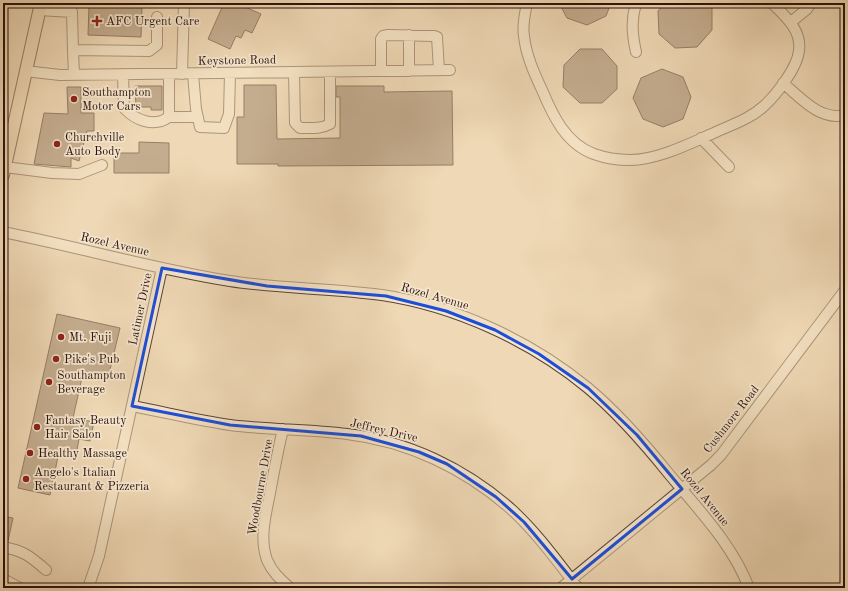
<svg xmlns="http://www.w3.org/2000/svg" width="848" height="591" viewBox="0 0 848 591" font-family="'Old Standard TT',serif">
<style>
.building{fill:#917962;stroke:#2b1209}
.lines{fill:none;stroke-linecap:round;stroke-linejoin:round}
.minor-casing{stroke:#5c4434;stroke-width:12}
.major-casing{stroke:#2b1209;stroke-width:14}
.minor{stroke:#f5e6cf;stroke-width:10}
.major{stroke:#efd8b5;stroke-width:12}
.marked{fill:none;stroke:#1d4ed8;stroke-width:3;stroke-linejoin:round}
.poi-dot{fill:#8f2418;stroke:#f5e6cf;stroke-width:1.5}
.labels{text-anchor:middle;stroke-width:3.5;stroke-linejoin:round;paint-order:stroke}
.poi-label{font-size:12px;fill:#2b1209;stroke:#f5e6cf;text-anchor:start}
.street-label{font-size:12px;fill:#2b1209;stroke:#f5e6cf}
</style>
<rect width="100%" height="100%" fill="#efd8b5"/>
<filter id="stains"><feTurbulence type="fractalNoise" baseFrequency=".005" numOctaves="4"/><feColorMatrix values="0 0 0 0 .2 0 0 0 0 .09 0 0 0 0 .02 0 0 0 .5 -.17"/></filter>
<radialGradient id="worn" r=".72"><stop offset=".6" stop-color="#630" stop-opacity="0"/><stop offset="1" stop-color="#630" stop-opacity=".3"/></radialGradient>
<path class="building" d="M 224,3 L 236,3 L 261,14 L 252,33 L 245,30 L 241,38 L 236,36 L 230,49 L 208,39 Z
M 559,3 L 611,3 L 606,16 L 587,25 L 567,18 Z
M 665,3 L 706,3 L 712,8 L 712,30 L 697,47 L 675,48 L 659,34 L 658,11 Z
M 89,6 L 142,7 L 141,37 L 88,35 Z
M 580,49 L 602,49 L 617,66 L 617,89 L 602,103 L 580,103 L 563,87 L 564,65 Z
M 662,69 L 683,77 L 691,97 L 683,119 L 663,127 L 643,119 L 633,98 L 641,78 Z
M 244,85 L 276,85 L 277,139 L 340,138 L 340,97 L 336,97 L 336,86 L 384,86 L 384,92 L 452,91 L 453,165 L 278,166 L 278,164 L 237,164 L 237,117 L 244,117 Z
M 135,86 L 162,86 L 162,110 L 151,110 L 151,107 L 136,107 Z
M 67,87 L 81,87 L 81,113 L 94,113 L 94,131 L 87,131 L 79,161 L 71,158 L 71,167 L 34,164 L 44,113 L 68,114 Z
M 139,142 L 169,143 L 169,173 L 114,173 L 114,153 L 139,153 Z
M 57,314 L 120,328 L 108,378 L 83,373 L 73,418 L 94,422 L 90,441 L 79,439 L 76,456 L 59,452 L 50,495 L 18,488 Z
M 3,516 L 13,518 L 8,541 L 3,541 Z"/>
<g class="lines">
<defs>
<path id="minor" d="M 527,3 C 525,14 522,25 524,36 C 526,55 534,73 542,90 C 553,116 566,144 594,154 C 605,158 619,160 630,160 C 658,160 691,143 716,132 C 733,124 750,119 764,106 C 777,94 797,68 799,51 C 802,30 785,16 772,3
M 39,10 L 72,12 L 73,50 L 149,51 L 157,45 L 157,17
M 791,22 L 807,9 L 811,3
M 73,50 L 74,75
M 636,52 C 632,34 631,20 636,3
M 25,71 L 60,75 L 450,70
M 381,71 L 381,39 L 383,36 L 388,35 L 434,36 L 437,37 L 439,70
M 409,71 L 409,35
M 294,72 L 295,123 L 300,128 C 311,128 321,129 330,124 L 330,72
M 123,74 L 124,108 C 135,120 154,128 169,117 L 169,74
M 182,74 L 184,3
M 193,74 L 196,109 L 200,127 L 224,128 L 229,114 L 230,73
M 783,83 C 801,98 820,121 845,115
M 169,117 L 198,117
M 3,135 L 11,136
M 701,138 L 729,167
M 5,167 L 52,173 L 79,174 L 102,165
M 3,232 C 79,247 153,269 230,281 C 280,289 332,288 382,295 C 456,306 531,341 588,388 C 618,413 644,443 669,474 C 698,509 733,545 749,588
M 132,406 C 164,412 197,420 230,425 C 268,430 308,429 347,434 C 408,441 466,469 512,510 C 537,533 557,561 578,588
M 283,429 C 278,450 274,471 270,493 C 266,514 259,538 267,560 C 272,572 280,579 290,588
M 3,547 C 24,551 30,556 46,570
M 3,579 L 20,588
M 88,588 L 99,556 L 162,268
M 561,588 L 711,465 L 721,455 L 845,290"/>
<path id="major" d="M 3,175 L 41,3"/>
</defs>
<use href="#minor" class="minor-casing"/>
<use href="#major" class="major-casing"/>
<use href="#minor" class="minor"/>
<use href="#major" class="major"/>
</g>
<path d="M0 0H848V591H0ZM 162,268 L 267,286 L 386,296 L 446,311 L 495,330 L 539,354 L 588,388 L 637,435 L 682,489 L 572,579 L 524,522 L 496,497 L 447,464 L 419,452 L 361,436 L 230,425 L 132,406 Z" fill="#efd8b5" fill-opacity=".55" fill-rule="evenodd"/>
<path class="marked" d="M 162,268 L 267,286 L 386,296 L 446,311 L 495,330 L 539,354 L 588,388 L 637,435 L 682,489 L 572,579 L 524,522 L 496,497 L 447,464 L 419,452 L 361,436 L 230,425 L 132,406 Z"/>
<g class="poi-dot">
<path d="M95 15h4v4h4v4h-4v4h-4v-4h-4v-4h4z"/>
<circle cx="74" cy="99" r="4"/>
<circle cx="57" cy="144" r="4"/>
<circle cx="61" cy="337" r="4"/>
<circle cx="56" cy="359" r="4"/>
<circle cx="49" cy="382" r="4"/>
<circle cx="37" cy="427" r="4"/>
<circle cx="30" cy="453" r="4"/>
<circle cx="26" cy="479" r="4"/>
</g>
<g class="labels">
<g class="poi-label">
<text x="106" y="25">AFC Urgent Care</text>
<text x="82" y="96">Southampton<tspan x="82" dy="14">Motor Cars</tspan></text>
<text x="65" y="141">Churchville<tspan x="65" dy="14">Auto Body</tspan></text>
<text x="69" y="341">Mt. Fuji</text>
<text x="64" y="363">Pike's Pub</text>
<text x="57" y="379">Southampton<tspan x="57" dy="14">Beverage</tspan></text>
<text x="45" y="424">Fantasy Beauty<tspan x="45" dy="14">Hair Salon</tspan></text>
<text x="38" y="457">Healthy Massage</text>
<text x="34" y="476">Angelo's Italian<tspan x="34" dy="14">Restaurant &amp; Pizzeria</tspan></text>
</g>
<g class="street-label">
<text transform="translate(237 60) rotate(-1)" y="4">Keystone Road</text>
<text transform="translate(115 244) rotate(13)" y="4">Rozel Avenue</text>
<text transform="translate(435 296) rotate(16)" y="4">Rozel Avenue</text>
<text transform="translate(140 309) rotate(-78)" y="4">Latimer Drive</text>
<text transform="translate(731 419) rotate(-52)" y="4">Cushmore Road</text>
<text transform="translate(384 430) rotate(13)" y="4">Jeffrey Drive</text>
<text transform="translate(260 487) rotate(-80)" y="4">Woodbourne Drive</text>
<text transform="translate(705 497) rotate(51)" y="4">Rozel Avenue</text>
</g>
</g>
<rect width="848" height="591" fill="none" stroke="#efd8b5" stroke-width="16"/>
<rect x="4" y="4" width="840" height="583" fill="none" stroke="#2b1209" stroke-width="2"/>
<rect x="8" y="8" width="832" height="575" fill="none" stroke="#2b1209"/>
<rect width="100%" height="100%" filter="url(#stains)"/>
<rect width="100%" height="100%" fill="url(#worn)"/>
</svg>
